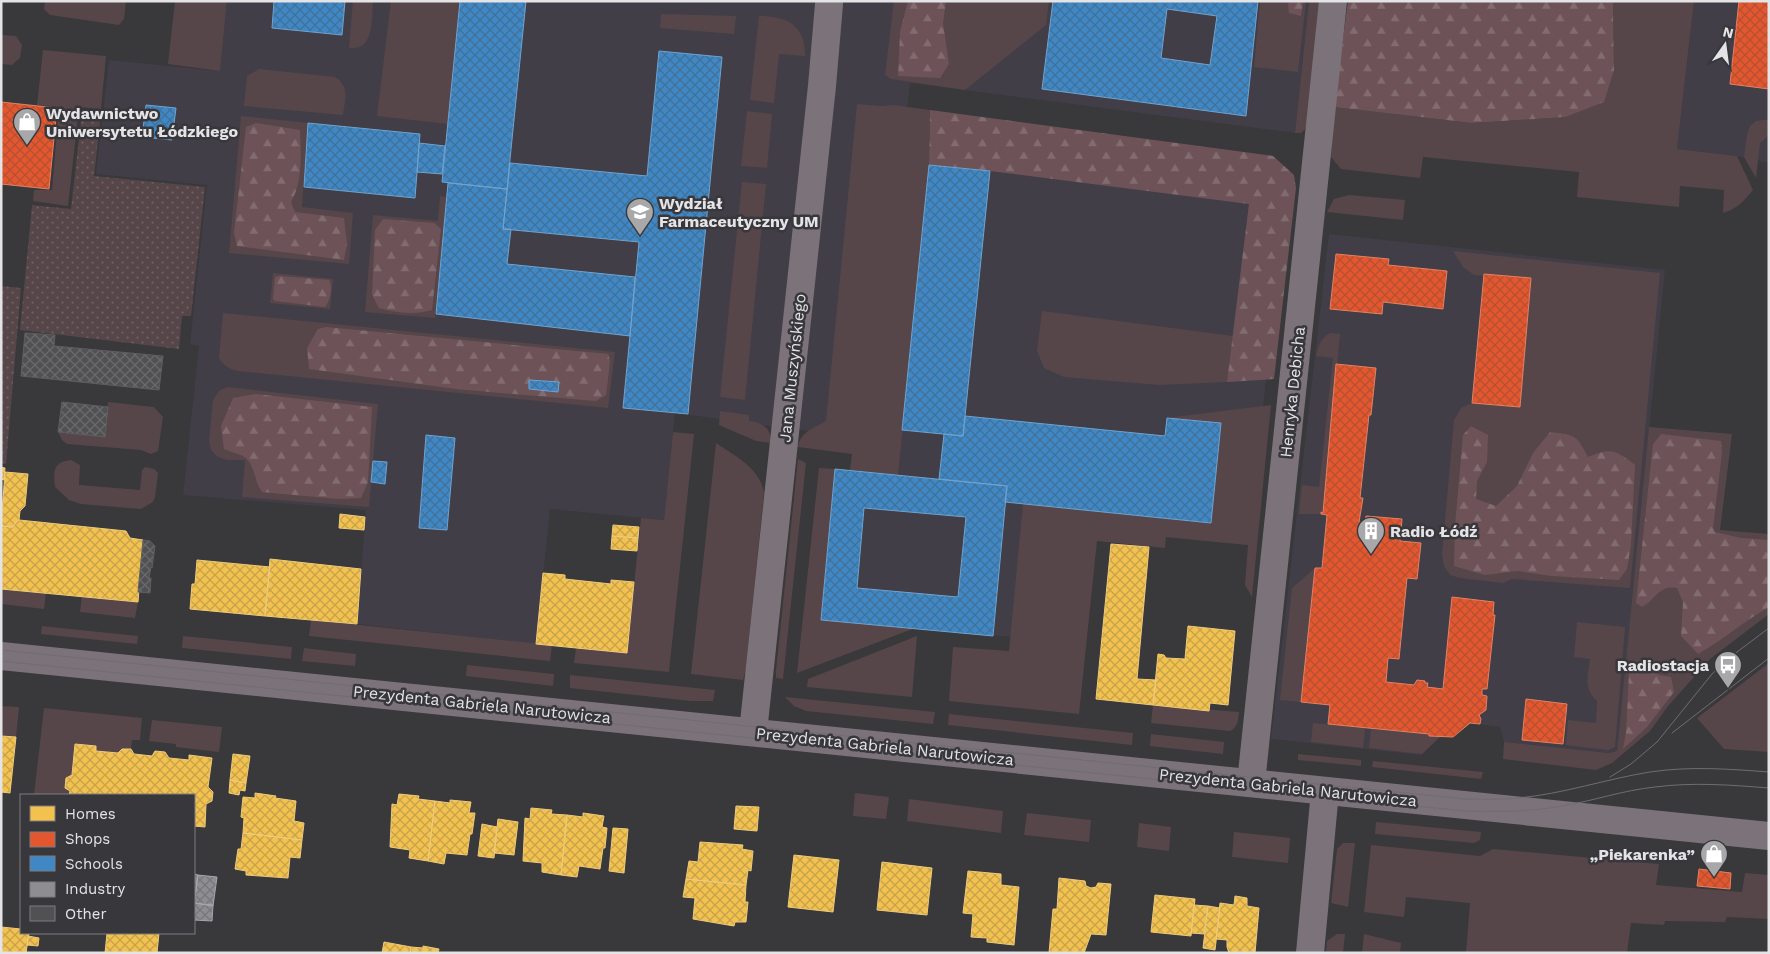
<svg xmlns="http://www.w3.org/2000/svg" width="1770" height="954" viewBox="0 0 1770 954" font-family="'Work Sans',sans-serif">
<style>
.built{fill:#413e47}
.grass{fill:#564649}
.forest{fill:url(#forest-firs)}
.park{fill:url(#park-dots)}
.homes{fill:url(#homes-cross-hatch);stroke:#eecb7c}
.shops{fill:url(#shops-cross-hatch);stroke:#e48165}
.schools{fill:url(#schools-cross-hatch);stroke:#70a3cf;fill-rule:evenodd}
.industry{fill:url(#industry-cross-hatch);stroke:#a7a7ab}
.building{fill:url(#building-cross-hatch);stroke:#5e5e60}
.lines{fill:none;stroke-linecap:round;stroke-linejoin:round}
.minor{stroke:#7b7379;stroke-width:28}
.tertiary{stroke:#7b7379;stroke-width:28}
.tram{stroke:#706d70;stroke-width:1}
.labels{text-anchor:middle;stroke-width:5;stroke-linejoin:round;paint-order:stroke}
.poi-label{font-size:16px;font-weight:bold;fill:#e4e3e6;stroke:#38373b;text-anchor:start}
.street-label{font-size:16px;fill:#e4e3e6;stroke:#38373b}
</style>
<defs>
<pattern id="forest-firs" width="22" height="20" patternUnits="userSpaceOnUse" patternTransform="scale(1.25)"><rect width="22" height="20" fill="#6d5357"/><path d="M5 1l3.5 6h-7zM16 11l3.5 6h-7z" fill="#826c6f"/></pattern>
<pattern id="park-dots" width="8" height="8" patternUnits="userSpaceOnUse" patternTransform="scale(1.25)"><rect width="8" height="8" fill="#564649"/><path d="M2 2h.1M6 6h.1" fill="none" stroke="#6e6163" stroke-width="1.8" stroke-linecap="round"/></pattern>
<pattern id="homes-cross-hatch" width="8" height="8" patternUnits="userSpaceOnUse" patternTransform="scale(1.25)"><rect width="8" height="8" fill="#f2c14e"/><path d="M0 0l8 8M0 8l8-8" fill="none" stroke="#c6a24c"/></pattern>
<pattern id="shops-cross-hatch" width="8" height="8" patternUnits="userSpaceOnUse" patternTransform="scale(1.25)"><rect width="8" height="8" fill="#e4572e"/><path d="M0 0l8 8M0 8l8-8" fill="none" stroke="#b45135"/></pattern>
<pattern id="schools-cross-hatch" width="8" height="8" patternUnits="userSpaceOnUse" patternTransform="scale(1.25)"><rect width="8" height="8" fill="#3f88c5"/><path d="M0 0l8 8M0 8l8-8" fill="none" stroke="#417098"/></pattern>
<pattern id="industry-cross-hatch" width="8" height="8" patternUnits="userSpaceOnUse" patternTransform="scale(1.25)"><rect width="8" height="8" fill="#8d8d92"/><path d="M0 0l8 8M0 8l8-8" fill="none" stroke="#77777b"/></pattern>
<pattern id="building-cross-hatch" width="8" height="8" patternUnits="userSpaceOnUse" patternTransform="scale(1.25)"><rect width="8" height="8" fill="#515153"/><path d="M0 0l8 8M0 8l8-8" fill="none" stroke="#6a6a6c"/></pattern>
</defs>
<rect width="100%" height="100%" fill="#39383a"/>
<path class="built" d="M 227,1 L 1309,1 L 1295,133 L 910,83 L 903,145 L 1287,188 L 1248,545 L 1095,531 L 1084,643 L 821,620 L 835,469 L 858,472 L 861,438 L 675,413 L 664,520 L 550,509 L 536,644 L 357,624 L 366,510 L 183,495 L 199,346 L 190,344 L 207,185 L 96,174 L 109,60 L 220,71 Z
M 1694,1 L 1769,1 L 1769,163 L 1737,156 L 1677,149 Z
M 1329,234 L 1665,270 L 1617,751 L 1609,753 L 1504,742 L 1500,727 L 1470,723 L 1440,735 L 1422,755 L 1271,739 Z"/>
<path class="grass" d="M 45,1 L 126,1 L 124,19 L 119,25 L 50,15 L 44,9 Z
M 175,1 L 227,1 L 220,71 L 168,64 Z
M 353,1 L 373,1 C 372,13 373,36 364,44 C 360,48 354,48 349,48 Z
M 391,1 L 460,1 L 448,124 L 377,116 Z
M 894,1 L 1049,1 L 1046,25 L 965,90 L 891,79 L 885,75 Z
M 1260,1 L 1306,1 L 1298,72 L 1254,67 Z
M 1309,1 L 1321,1 L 1310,118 L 1305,129 L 1301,133 L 1295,133 Z
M 1613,1 L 1694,1 L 1677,149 L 1737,156 L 1753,190 C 1744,201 1737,209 1723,213 L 1724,190 L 1680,186 L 1679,207 L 1577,197 L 1579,172 L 1423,157 L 1420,178 L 1341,169 L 1331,157 L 1334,107 L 1472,123 L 1565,117 L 1614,70 Z
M 661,14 L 736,16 L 734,34 L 660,28 Z
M 759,16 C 786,16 806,25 805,56 L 779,54 L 774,103 L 750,100 Z
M 3,35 L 16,36 L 22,45 L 20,58 L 12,65 L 1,64 L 1,36 Z
M 43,50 L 106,56 L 101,109 L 79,107 L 68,206 L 33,201 L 34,190 L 52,190 L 59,107 L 37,105 Z
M 259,69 L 335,77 C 350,86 345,100 343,115 L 244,106 L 247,76 Z
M 857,104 L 881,106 L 894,105 L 930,110 L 929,165 L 898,475 L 850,470 L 852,454 L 798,447 C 800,432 814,428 826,421 Z
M 747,111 L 772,114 L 767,168 L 741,166 Z
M 241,116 L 308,123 L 302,207 L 353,213 L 349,264 L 229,253 Z
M 1764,120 L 1769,120 L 1769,135 L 1760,143 L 1756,178 L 1744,157 L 1747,135 L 1750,126 L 1756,121 Z
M 742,182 L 766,184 L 745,400 L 720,397 Z
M 1349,195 L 1405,200 L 1403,220 L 1327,212 L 1334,199 Z
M 440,196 L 447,197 L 435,318 L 365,312 L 373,215 L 438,221 Z
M 1453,251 L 1660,273 L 1630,588 L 1512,579 L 1503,583 L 1460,578 L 1450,575 L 1444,566 L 1442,554 L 1454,420 L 1461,408 L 1472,403 L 1520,407 L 1531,279 L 1474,275 L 1463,267 Z
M 273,273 L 333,279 L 330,309 L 270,303 Z
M 1042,311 L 1233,336 L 1227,382 L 1160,385 L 1064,377 L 1044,368 L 1037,351 Z
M 223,313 L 615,352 L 608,408 L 238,371 C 229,369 224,366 219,358 Z
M 1331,333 L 1340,334 L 1323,513 L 1321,514 L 1299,514 L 1302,485 L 1319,487 L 1333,358 L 1316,356 C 1319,346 1320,337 1331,333 Z
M 228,387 L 378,404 L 369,507 L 242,497 L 245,460 L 227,460 L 218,457 L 211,450 L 209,441 L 213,400 L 220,390 Z
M 108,402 L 154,407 L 163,417 L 158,451 L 151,454 L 141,450 L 67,444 L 62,440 L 58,432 L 104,437 Z
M 1271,405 L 1252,597 L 1245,585 L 1248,545 L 1166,537 L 1165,548 L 1097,541 L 1079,714 L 949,701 L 953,647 L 1009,651 L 1023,504 L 1211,523 L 1221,423 L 1167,418 Z
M 720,411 L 749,415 L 749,421 C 762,422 772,429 771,443 L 756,441 L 719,425 Z
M 1649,427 L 1732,434 L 1720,530 L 1769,534 L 1769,614 L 1710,659 L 1669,705 L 1650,731 L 1612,763 L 1596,770 L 1503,759 L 1504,742 L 1609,753 L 1617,751 Z
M 673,432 L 694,434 L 669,672 L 574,663 L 576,648 L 627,652 L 641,518 L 664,520 Z
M 716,443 C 735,456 759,467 764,492 L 746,668 L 743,680 L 691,674 Z
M 798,459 L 806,463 L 783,679 L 776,678 L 776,671 Z
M 71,460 L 80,465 L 79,485 L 140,490 L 142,470 L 145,467 L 154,469 L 158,473 L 155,497 L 153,502 L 141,509 L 81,504 L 69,500 L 55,487 C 53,471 53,462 71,460 Z
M 819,468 L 835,469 L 821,619 L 915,628 L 797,673 Z
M 1315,568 L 1301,702 L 1280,700 L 1292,588 Z
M 1,589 L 46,593 L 44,609 L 1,604 Z
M 82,596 L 138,602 L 135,618 L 80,612 Z
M 311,620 L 552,645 L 550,661 L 309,636 Z
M 1577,622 L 1625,627 L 1615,747 L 1608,750 L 1566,745 L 1568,720 L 1596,723 L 1597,701 C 1583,688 1588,676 1590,659 L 1574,657 Z
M 42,626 L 138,636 L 137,644 L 41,634 Z
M 183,636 L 292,647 L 291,659 L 182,648 Z
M 917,636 L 912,697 L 807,687 L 808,679 Z
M 304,648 L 356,654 L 355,666 L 302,661 Z
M 1769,663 L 1769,752 L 1724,749 L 1697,718 Z
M 467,665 L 554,674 L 553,686 L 466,676 Z
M 570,675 L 715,690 L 713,701 L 691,701 L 570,688 Z
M 785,697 L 935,712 L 933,724 L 806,711 L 794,706 Z
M 1153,705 L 1239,712 C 1238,721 1238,727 1230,731 L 1151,723 Z
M 1,706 L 19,707 L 16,737 L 1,736 Z
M 44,708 L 142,718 L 140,740 L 132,740 L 131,749 L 122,749 L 118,753 L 96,751 L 96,746 L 75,744 L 72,775 L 66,778 L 65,788 L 70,791 L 69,795 L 34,795 Z
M 949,714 L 1133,733 L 1132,745 L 948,725 Z
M 152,720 L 222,727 L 219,752 L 176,747 L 176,744 L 149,741 Z
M 1313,723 L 1365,728 L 1363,748 L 1311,742 Z
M 1371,729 L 1429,734 L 1429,736 L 1440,737 L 1422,754 L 1369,748 Z
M 1151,734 L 1224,742 L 1223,754 L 1150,746 Z
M 1298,754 L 1361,760 L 1361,766 L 1298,760 Z
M 1373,761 L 1483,772 L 1481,779 L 1372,767 Z
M 855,793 L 889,797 L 886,819 L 853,816 Z
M 909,799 L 1003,811 L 1001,833 L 907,821 Z
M 1027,813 L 1091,820 L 1089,842 L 1024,835 Z
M 1376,822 L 1481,832 L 1480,840 L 1474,843 L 1375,834 Z
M 1139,823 L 1171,827 L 1169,851 L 1137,847 Z
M 1234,832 L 1290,838 L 1288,863 L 1232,857 Z
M 1343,843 L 1355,843 L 1348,907 L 1331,903 L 1337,849 Z
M 1371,845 L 1480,856 L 1493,849 L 1659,864 L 1656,885 L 1742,892 L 1745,873 L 1769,875 L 1769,919 L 1727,917 L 1725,922 L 1665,921 L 1664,925 L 1631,923 L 1627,953 L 1466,953 L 1470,903 L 1406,897 L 1404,917 L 1364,912 Z
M 1337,934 L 1345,934 L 1343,953 L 1326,953 L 1327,941 Z
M 1364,934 L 1401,943 L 1400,953 L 1362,953 Z"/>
<path class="forest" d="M 908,1 L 946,1 L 943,23 L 949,64 L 940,78 L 898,76 L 900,32 Z
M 1288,1 L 1303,1 L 1301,16 L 1289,13 Z
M 1348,1 L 1613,1 L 1614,70 L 1604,102 L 1565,117 L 1472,123 L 1334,107 Z
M 930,110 L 1273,156 L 1294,175 L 1296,188 L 1274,379 L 1227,382 L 1249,204 L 990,171 L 929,165 Z
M 256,123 L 300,130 C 301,154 303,181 291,202 L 295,212 L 344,218 L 347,244 L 344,260 L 237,246 L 234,233 L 246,127 Z
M 383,219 L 434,223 L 441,229 L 432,310 C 414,315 397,313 379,308 L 372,295 L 375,230 Z
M 280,276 L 329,280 C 333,287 330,301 325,307 L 275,301 L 273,299 L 275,277 Z
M 326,327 L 608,354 L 610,361 L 606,395 L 596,401 L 456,389 L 309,369 L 307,348 L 318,329 Z
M 256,394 L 372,407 L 368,482 L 361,498 L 338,499 L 262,492 C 255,482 255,468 247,459 C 242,454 231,452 224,449 L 221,426 L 233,398 Z
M 1471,426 L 1488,435 L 1487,462 L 1477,481 L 1476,499 L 1496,506 L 1517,486 L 1533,453 L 1550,432 C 1575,435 1576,434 1588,457 C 1611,447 1616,450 1635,465 L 1631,544 L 1627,569 L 1619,580 L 1552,576 L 1518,571 L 1485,575 L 1454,566 L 1455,526 L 1463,435 Z
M 1661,434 L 1721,441 L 1722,452 L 1713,528 L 1715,532 L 1741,538 L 1769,540 L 1769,607 C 1744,621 1723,640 1698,654 L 1681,636 L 1683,602 L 1677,588 C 1658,585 1656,600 1642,607 L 1636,603 L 1653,444 Z
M 1646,660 L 1659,675 L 1671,677 L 1674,692 L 1647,727 L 1623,749 L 1626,733 L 1629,672 L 1636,661 Z"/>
<path class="park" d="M 82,112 L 101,113 L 94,176 L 205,187 L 191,316 L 182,316 L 179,349 L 20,330 L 32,205 L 71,209 Z
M 1,286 L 21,288 L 6,464 L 1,463 Z"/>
<path class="homes" d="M 1,467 L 5,468 L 4,480 L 1,479 Z
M 5,472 L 28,474 L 25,506 L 20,511 L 19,520 L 16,522 L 13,527 L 1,526 Z
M 340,514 L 365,517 L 364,530 L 339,528 Z
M 19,520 L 126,531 L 130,538 L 143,540 L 138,602 L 1,589 L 1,526 L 13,527 L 16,522 Z
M 613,525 L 639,527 L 638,538 L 612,536 Z
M 612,536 L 638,538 L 637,551 L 611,549 Z
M 1111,544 L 1149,547 L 1137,679 L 1156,680 L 1153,705 L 1096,699 Z
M 270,559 L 361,569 L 357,624 L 265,616 Z
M 197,560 L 270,567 L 265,616 L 190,609 L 192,584 L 195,584 Z
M 543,573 L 565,575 L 565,579 L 611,584 L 611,580 L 634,582 L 627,653 L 536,644 Z
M 1188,626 L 1235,631 L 1228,705 L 1210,703 L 1209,711 L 1153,705 L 1158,654 L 1164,655 L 1166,658 L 1185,659 Z
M 1,736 L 16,737 L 10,793 L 1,792 Z
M 75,744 L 96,746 L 96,751 L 118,753 L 122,749 L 131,749 L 134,754 L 152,756 L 155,751 L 165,752 L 169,758 L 189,760 L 189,755 L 212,758 L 208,787 L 213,792 L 212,801 L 206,804 L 205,827 L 194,826 L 194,795 L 69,795 L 70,791 L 65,788 L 66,778 L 72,775 Z
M 233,754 L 250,756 L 246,783 L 230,780 Z
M 230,780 L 246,783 L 245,791 L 240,790 L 239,795 L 229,793 Z
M 255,793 L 276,796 L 275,798 L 296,801 L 294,821 L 304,823 L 302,840 L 243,833 L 244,818 L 241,817 L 243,797 L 255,798 Z
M 399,794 L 419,796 L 418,799 L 435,801 L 428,861 L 409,858 L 410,850 L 390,847 L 392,804 L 397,805 Z
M 450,800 L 471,802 L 469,813 L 475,813 L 472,834 L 470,834 L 467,855 L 446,853 L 444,864 L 428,861 L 435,801 L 450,803 Z
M 736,806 L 759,807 L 757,831 L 734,829 Z
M 531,808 L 552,810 L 551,814 L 567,815 L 561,875 L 542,872 L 542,863 L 523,861 L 525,818 L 530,819 Z
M 583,813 L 604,816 L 602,827 L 607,828 L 605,848 L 603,848 L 600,869 L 579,866 L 577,877 L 561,875 L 567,815 L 583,817 Z
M 498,819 L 518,822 L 514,855 L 494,853 Z
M 482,824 L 497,827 L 494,858 L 478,856 Z
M 613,828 L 628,829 L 624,873 L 609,871 Z
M 243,833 L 302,840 L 300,858 L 290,857 L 288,878 L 246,875 L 246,871 L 235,869 L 238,849 L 241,849 Z
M 700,842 L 743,845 L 742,849 L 753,851 L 751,871 L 748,870 L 746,885 L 686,879 L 689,861 L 698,862 Z
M 794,855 L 839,860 L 833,912 L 788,907 Z
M 882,862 L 932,868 L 927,915 L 877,910 Z
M 968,871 L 1001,874 L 1001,885 L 1019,887 L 1014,945 L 987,942 L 987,938 L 971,937 L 973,914 L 963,913 Z
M 1059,878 L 1085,881 L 1086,886 L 1091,888 L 1096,887 L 1098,883 L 1111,884 L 1106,935 L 1091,934 L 1084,953 L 1049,953 L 1053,909 L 1057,909 Z
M 686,879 L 746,885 L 745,902 L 748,902 L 746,922 L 735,922 L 734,926 L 693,919 L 695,898 L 683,897 Z
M 1155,895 L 1195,899 L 1191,936 L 1151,932 Z
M 1235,896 L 1247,898 L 1247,906 L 1259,908 L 1255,953 L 1229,953 L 1227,947 L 1227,940 L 1216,939 L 1220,903 L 1234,905 Z
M 1194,905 L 1208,906 L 1204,934 L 1191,933 Z
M 1208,906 L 1220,908 L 1215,950 L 1203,948 Z
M 1,927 L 21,929 L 21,933 L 29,933 L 26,953 L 1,953 Z
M 107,933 L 159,933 L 157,953 L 105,953 Z
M 28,936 L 39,938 L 38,946 L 27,945 Z
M 384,942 L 411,947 L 410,953 L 382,953 Z
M 423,946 L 439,949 L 438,953 L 410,953 L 411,947 L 423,948 Z"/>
<path class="shops" d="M 1739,1 L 1769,1 L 1769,89 L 1730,84 Z
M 1,102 L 57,108 L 49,189 L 1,184 Z
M 1336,254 L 1389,259 L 1388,265 L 1447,271 L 1443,309 L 1383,302 L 1382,314 L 1330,309 Z
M 1484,274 L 1531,278 L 1520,407 L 1472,403 Z
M 1336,364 L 1376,368 L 1371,415 L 1369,415 L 1360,498 L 1363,498 L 1359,522 L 1365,523 L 1366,516 L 1402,519 L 1400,541 L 1421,543 L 1417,579 L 1407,578 L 1399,659 L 1388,658 L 1386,682 L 1414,685 L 1417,680 L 1425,681 L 1425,683 L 1428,683 L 1427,687 L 1443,689 L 1452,597 L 1494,602 L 1493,615 L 1495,615 L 1487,689 L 1482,689 L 1482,695 L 1487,696 L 1486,710 L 1479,715 L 1481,719 L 1480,724 L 1470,723 L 1453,737 L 1429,736 L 1429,734 L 1328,724 L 1330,705 L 1301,702 L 1315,568 L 1322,568 L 1327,515 L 1321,514 L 1321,512 L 1323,513 Z
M 1526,699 L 1567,704 L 1563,744 L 1522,740 Z
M 1699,869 L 1731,873 L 1730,889 L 1697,886 Z"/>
<path class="schools" d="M 274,1 L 345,1 L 342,35 L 272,28 Z
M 460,1 L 526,1 L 507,189 L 442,182 Z
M 1053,1 L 1258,1 L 1246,116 L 1042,89 ZM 1167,9 L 1217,16 L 1210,65 L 1161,58 Z
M 659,51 L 722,57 L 688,414 L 623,408 L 639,242 L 503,229 L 510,163 L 647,176 Z
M 146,105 L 176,108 L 172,140 L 142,137 Z
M 308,123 L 420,134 L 415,198 L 304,187 Z
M 419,143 L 445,146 L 442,174 L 417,172 Z
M 929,165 L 990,171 L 963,436 L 902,430 Z
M 448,183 L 507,189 L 503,229 L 511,229 L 507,264 L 635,277 L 630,336 L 436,314 Z
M 529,380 L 559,382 L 558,392 L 529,389 Z
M 965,416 L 1165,436 L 1167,418 L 1221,423 L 1211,523 L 1005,502 L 1007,486 L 939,479 L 944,434 L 963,436 Z
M 426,435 L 455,438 L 447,530 L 419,528 Z
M 373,461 L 387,462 L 385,484 L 371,482 Z
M 835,469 L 1007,486 L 993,636 L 821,620 ZM 864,508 L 966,517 L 958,597 L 857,588 Z"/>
<path class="industry" d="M 194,874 L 198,875 L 195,898 L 194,898 Z
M 198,875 L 217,877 L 213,906 L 194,903 Z
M 194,903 L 213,905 L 212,921 L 194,920 Z"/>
<path class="building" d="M 25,333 L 55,335 L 54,346 L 163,356 L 159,390 L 21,376 Z
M 62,402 L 108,407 L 105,437 L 58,432 Z
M 143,540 L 150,541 L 155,546 L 152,568 L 151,567 L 149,578 L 151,578 L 150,593 L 138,592 Z"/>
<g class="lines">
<path class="minor" d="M 753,732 L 822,86 L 829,4
M 1251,783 L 1333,1
M 1310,953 L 1325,791"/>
<path class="tertiary" d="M 1,656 L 1769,836"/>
<path class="tram" d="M 1,650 L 1465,799 C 1483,799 1501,800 1518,798 C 1563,794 1606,779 1650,772 C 1690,766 1729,769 1769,772
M 1,661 L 1464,811 C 1497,812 1530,812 1562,806 C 1593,801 1624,790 1655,787 C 1693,782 1731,785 1769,788
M 1672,733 L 1769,658
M 1610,777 L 1631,764 L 1657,742 L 1712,674 L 1737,652 L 1769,628"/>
</g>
<defs>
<symbol id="shop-pin" viewBox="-11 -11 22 30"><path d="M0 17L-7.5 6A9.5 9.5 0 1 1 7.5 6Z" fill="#a8a7aa" stroke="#38373b"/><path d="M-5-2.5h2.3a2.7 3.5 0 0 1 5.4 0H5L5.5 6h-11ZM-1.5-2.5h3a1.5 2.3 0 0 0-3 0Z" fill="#fff"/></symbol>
<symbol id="school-pin" viewBox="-11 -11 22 30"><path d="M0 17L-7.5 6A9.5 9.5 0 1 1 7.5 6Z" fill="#a8a7aa" stroke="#38373b"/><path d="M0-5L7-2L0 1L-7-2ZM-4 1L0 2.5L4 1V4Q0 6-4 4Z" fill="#fff"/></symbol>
<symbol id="building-pin" viewBox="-11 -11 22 30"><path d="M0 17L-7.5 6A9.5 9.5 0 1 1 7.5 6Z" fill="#a8a7aa" stroke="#38373b"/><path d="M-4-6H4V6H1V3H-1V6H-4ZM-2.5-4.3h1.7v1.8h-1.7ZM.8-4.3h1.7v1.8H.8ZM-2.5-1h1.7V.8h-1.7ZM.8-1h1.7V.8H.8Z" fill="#fff"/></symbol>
<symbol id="bus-pin" viewBox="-11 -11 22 30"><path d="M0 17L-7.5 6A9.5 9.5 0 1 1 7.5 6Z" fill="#a8a7aa" stroke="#38373b"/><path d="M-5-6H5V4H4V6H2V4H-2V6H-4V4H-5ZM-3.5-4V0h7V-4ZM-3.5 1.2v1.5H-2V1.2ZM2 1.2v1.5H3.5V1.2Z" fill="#fff"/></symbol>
</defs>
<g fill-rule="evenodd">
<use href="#shop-pin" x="11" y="106" width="32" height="43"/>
<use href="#school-pin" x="624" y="196" width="32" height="43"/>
<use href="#building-pin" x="1355" y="515" width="32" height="43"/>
<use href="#bus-pin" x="1712" y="649" width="32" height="43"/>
<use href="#shop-pin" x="1698" y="838" width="32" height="43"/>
</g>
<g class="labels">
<g class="poi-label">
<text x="46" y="119">Wydawnictwo<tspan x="46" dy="18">Uniwersytetu Łódzkiego</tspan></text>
<text x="659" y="209">Wydział<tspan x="659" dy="18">Farmaceutyczny UM</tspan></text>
<text x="1390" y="537">Radio Łódź</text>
<text x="1709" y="671" text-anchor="end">Radiostacja</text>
<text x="1695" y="860" text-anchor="end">„Piekarenka”</text>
</g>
<g class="street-label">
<text transform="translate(792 368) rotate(-84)" y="6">Jana Muszyńskiego</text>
<text transform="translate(1292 392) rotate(-84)" y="6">Henryka Debicha</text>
<text transform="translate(482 704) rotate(6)" y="6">Prezydenta Gabriela Narutowicza</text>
<text transform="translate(885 746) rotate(6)" y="6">Prezydenta Gabriela Narutowicza</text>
<text transform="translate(1288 787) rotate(6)" y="6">Prezydenta Gabriela Narutowicza</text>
</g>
</g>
<rect width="1770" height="954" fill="none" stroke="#e4e3e6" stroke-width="5"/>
<rect x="20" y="794" width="175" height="140" fill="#38373b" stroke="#7d7c7f"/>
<rect x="30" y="806" width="25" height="15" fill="#f2c14e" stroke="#7d7c7f"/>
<text x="65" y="819" font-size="15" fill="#e4e3e6">Homes</text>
<rect x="30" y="832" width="25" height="15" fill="#e4572e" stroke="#7d7c7f"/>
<text x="65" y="844" font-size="15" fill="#e4e3e6">Shops</text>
<rect x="30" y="856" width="25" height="15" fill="#3f88c5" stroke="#7d7c7f"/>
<text x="65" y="869" font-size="15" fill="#e4e3e6">Schools</text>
<rect x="30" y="882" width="25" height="15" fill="#8d8d92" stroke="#7d7c7f"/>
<text x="65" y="894" font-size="15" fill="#e4e3e6">Industry</text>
<rect x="30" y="906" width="25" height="15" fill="#515153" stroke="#7d7c7f"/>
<text x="65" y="919" font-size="15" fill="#e4e3e6">Other</text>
<g transform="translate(1725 45) rotate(14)" stroke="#38373b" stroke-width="4" paint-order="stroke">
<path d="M0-4L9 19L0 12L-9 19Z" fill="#e4e3e6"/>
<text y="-8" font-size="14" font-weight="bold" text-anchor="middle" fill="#e4e3e6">N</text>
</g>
</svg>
